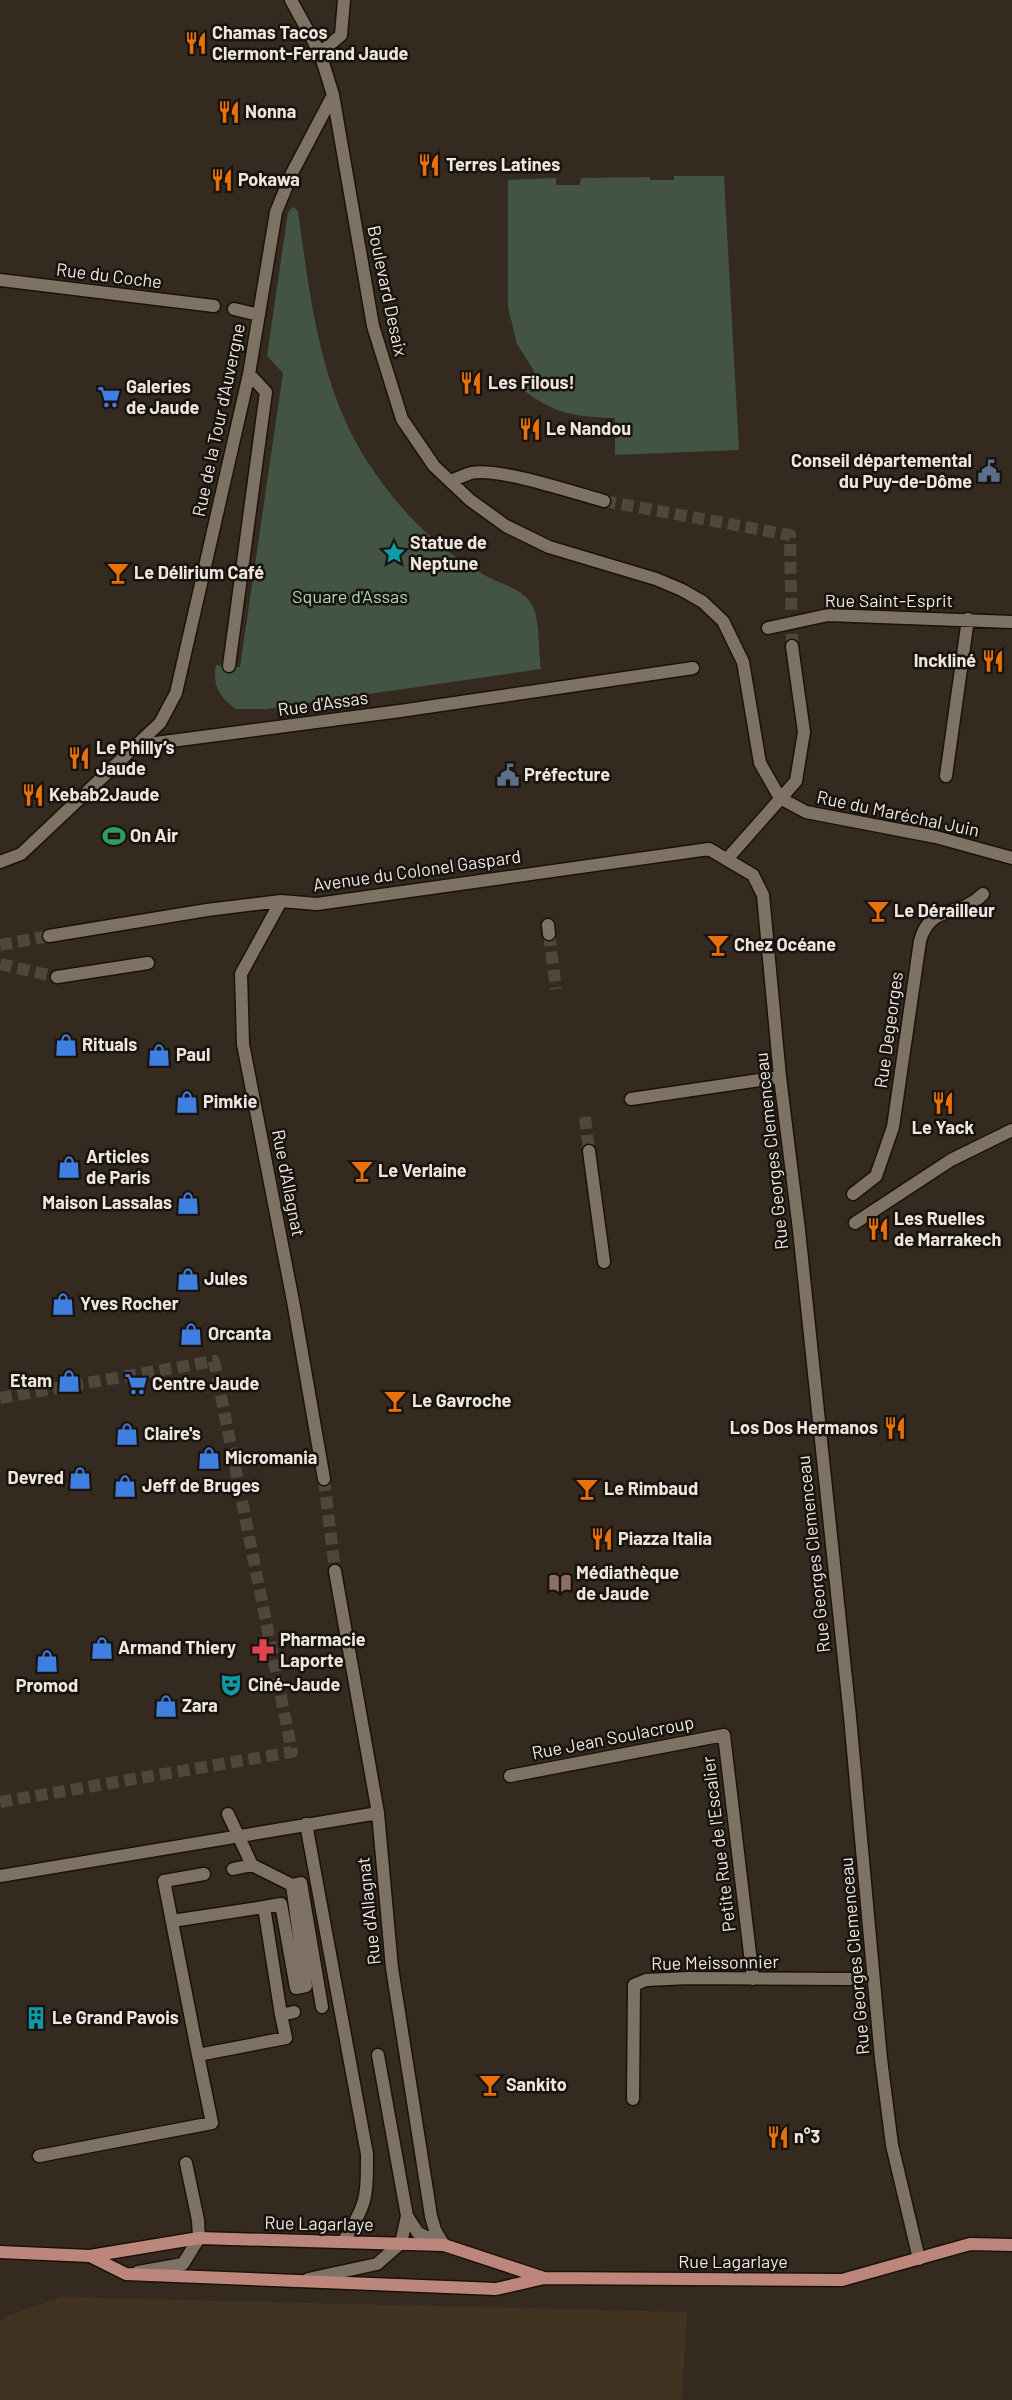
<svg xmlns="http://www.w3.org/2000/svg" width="1012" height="2400" viewBox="0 0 1012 2400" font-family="Barlow,sans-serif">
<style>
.built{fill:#413222}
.green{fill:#435344}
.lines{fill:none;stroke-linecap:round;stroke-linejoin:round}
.minor-tunnel{stroke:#50463c;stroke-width:12;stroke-dasharray:12 6;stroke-linecap:butt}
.minor-casing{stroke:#1b1208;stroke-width:15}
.major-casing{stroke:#1b1208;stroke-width:15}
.minor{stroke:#7e7265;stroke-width:12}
.major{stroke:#bd867c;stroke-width:12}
.labels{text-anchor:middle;stroke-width:5;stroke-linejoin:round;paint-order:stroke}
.poi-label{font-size:18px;font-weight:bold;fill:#eee7e0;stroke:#18130e;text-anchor:start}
.street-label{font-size:18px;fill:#eee7e0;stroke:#18130e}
.park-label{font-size:18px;fill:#a9daac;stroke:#18130e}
</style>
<rect width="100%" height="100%" fill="#342a1f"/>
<path class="built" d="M 62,2297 L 687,2312 L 682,2400 L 0,2400 L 0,2322 L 9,2315 Z"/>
<path class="green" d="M 674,176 L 724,176 L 739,450 L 615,455 L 615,418 C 575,417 554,414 522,389 L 537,376 L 517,344 L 508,307 L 508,180 L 556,178 L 556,185 L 580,185 L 581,178 L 650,177 L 650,180 L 674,180 Z
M 293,207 L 298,211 C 310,297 320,390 369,464 C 399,510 437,549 486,576 C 503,585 526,589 534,609 C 539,620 539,655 541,669 L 266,709 L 235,709 C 219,696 212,685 216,665 L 240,667 L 283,373 L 267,356 L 288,212 Z"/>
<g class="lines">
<path class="minor-tunnel" d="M 604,501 L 790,535 L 792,646
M 549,934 L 556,989
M 0,945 L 49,936
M 0,964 L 57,977
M 585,1117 L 589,1151
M 0,1398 L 214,1361 L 292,1752 L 0,1802
M 324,1479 L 335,1571"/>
<defs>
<path id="minor" d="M 291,0 L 320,53 L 333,95 L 373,326 L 402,419 L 434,466 L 470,500 L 506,526 L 549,547 L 656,579 L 682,590 L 703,602 L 723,621 L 743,662 L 760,763 L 780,798
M 320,53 L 341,35 L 344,0
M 0,280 L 214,306
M 234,309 L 259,315
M 450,481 C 457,479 464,475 471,473 C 498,467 575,493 604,501
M 768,628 L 828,615 L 1012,622
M 229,666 L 266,392 L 249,374
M 133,746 L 400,711 L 693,668
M 946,776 L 968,619
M 780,798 L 806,812 L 936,837 L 1012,858
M 728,858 L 796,781 L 804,732 L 792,646
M 0,862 L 21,854 L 160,723 L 176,693 L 249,374 L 276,212 L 292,173 L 333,95
M 281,901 L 241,974 L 243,1044 L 293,1301 L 324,1479
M 548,925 L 549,934
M 49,936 L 207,910 L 281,901 L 317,904 L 709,849 L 753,875 L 763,895 L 780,1077 L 799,1230 L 850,1717 L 881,2059 L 892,2145 L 919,2259
M 57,977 L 148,963
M 631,1099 L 780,1077
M 589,1151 L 604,1262
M 853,1194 L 876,1176 L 893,1127 L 920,941 C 930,903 960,918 983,894
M 855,1223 L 951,1160 L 1012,1130
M 335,1571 L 378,1813 L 392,1968 L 431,2216 L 435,2230 L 444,2245
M 510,1776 L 724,1735 L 753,1979
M 228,1814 L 252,1865 L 292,1885 L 301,1883 L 322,2007
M 306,1824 L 367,2154 C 367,2198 367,2204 343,2242
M 233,1869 L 252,1865
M 0,1876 L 378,1813
M 172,1921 L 264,1907
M 281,2015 L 264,1907 L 281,1904 L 296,1988 L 306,1986 L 292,1885
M 198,2055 L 164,1881 L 204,1874
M 378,2055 L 407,2216 L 418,2233 L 444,2245
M 633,2099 L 634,1985 L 646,1980 L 689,1978 L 850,1979
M 39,2156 L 212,2123 L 198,2055 L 286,2038 L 281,2015 L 294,2012
M 138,2272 L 183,2264 L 199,2238 L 198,2220 L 186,2163
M 308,2279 L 377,2264 L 401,2243 L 407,2216"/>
<path id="major" d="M 0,2252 L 90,2256 L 199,2238 L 444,2245 L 544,2278
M 90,2256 L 126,2274 L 496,2289 L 544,2278 L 842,2280 L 970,2244 L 1012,2245"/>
</defs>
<use href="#minor" class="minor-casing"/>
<use href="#major" class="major-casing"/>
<use href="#minor" class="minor"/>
<use href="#major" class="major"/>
</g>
<defs>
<symbol id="restaurant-bare" viewBox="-9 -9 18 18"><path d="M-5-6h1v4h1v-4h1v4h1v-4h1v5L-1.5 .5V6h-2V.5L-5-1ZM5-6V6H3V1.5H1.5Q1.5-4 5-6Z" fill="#e8710a" stroke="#18130e" stroke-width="2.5" paint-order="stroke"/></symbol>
<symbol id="supermarket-bare" viewBox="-9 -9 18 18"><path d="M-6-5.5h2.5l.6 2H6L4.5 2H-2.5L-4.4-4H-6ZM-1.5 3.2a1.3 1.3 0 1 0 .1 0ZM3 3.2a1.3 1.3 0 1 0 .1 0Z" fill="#3f7fe0" stroke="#18130e" stroke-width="2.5" paint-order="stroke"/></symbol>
<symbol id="civic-bare" viewBox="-9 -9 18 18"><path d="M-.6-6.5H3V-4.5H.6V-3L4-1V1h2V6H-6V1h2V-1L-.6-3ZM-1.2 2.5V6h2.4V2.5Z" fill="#5c6f8a" stroke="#18130e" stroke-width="2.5" paint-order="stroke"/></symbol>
<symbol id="sight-bare" viewBox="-9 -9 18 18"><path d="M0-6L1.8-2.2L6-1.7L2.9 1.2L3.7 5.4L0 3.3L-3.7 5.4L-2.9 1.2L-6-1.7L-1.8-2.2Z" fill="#0f9aa8" stroke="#18130e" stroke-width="2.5" paint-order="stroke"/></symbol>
<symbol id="bar-bare" viewBox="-9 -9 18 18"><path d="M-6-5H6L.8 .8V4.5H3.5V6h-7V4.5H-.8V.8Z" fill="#e8710a" stroke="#18130e" stroke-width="2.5" paint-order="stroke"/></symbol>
<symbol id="stadium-bare" viewBox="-9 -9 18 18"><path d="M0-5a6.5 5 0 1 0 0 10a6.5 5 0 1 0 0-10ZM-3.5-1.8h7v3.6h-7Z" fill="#2e9e5b" stroke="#18130e" stroke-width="2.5" paint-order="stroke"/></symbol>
<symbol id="shop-bare" viewBox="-9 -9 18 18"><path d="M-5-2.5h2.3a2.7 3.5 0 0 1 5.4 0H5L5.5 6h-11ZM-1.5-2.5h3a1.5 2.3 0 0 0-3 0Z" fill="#3f7fe0" stroke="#18130e" stroke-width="2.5" paint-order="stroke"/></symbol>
<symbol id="library-bare" viewBox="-9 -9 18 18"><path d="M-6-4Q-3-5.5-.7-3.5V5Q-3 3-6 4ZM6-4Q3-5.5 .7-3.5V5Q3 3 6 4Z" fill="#8d6e63" stroke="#18130e" stroke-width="2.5" paint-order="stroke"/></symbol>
<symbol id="pharmacy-bare" viewBox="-9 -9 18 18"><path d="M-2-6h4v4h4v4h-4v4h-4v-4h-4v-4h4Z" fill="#e0444e" stroke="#18130e" stroke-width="2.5" paint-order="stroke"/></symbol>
<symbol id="theatre-bare" viewBox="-9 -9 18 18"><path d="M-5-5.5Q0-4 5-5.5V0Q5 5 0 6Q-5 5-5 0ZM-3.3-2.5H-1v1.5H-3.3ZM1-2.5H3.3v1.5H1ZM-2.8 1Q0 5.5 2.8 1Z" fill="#0f9aa8" stroke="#18130e" stroke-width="2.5" paint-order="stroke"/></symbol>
<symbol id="building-bare" viewBox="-9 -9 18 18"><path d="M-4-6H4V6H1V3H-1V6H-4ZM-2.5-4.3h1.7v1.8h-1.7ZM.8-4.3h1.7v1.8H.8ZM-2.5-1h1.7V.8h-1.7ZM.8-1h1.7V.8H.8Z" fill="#0f9aa8" stroke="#18130e" stroke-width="2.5" paint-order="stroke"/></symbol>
</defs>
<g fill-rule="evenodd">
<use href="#restaurant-bare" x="180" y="27" width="32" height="32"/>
<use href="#restaurant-bare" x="213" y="96" width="32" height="32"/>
<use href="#restaurant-bare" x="413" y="149" width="32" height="32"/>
<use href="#restaurant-bare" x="206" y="164" width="32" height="32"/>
<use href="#restaurant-bare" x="455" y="367" width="32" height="32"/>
<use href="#supermarket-bare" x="93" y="381" width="32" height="32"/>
<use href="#restaurant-bare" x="514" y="413" width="32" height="32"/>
<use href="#civic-bare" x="973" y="455" width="32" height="32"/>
<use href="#sight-bare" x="378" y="537" width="32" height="32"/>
<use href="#bar-bare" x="102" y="557" width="32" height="32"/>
<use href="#restaurant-bare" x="977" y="645" width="32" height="32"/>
<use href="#restaurant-bare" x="63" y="742" width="32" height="32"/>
<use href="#civic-bare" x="492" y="759" width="32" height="32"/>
<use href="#restaurant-bare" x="17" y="779" width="32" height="32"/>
<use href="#stadium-bare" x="98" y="820" width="32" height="32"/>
<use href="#bar-bare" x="862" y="895" width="32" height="32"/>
<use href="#bar-bare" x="702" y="929" width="32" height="32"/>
<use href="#shop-bare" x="50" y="1029" width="32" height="32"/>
<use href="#shop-bare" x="143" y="1039" width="32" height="32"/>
<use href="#shop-bare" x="171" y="1086" width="32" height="32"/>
<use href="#restaurant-bare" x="927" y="1087" width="32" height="32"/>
<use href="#shop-bare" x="53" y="1151" width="32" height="32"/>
<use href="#bar-bare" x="346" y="1155" width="32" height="32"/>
<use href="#shop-bare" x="172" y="1187" width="32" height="32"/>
<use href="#restaurant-bare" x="862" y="1213" width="32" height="32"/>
<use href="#shop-bare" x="172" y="1263" width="32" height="32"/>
<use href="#shop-bare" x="47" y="1288" width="32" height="32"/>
<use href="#shop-bare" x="175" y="1318" width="32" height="32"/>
<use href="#shop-bare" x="53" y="1365" width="32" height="32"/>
<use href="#supermarket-bare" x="120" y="1368" width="32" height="32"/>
<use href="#bar-bare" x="379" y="1385" width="32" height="32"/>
<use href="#restaurant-bare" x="879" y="1412" width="32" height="32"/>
<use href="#shop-bare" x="111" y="1418" width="32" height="32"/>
<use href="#shop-bare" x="193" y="1442" width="32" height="32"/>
<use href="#shop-bare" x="64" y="1462" width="32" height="32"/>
<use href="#shop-bare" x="109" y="1470" width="32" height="32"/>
<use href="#bar-bare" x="571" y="1473" width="32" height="32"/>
<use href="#restaurant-bare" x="586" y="1523" width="32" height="32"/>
<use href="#library-bare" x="544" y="1567" width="32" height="32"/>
<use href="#shop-bare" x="86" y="1632" width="32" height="32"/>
<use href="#pharmacy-bare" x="247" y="1634" width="32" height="32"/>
<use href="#shop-bare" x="31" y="1645" width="32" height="32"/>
<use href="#theatre-bare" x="215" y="1669" width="32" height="32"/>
<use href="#shop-bare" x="150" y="1690" width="32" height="32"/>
<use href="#building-bare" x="20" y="2002" width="32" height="32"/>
<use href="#bar-bare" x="474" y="2069" width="32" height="32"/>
<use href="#restaurant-bare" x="762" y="2121" width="32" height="32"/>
</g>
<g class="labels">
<g class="poi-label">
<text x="212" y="39">Chamas Tacos<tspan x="212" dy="21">Clermont-Ferrand Jaude</tspan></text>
<text x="245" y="118">Nonna</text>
<text x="446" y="171">Terres Latines</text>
<text x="238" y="186">Pokawa</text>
<text x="488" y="389">Les Filous!</text>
<text x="126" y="393">Galeries<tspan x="126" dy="21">de Jaude</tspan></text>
<text x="546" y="435">Le Nandou</text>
<text x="972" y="467" text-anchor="end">Conseil départemental<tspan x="972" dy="21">du Puy-de-Dôme</tspan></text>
<text x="410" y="549">Statue de<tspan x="410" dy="21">Neptune</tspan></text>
<text x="134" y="579">Le Délirium Café</text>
<text x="976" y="667" text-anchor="end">Inckliné</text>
<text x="96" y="754">Le Philly’s<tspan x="96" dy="21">Jaude</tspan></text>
<text x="524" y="781">Préfecture</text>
<text x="49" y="801">Kebab2Jaude</text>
<text x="130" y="842">On Air</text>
<text x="894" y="917">Le Dérailleur</text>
<text x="734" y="951">Chez Océane</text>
<text x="82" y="1051">Rituals</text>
<text x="176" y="1061">Paul</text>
<text x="203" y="1108">Pimkie</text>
<text x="943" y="1134" text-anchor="middle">Le Yack</text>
<text x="86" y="1163">Articles<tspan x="86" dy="21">de Paris</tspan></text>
<text x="378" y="1177">Le Verlaine</text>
<text x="172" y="1209" text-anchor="end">Maison Lassalas</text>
<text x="894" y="1225">Les Ruelles<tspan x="894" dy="21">de Marrakech</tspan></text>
<text x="204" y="1285">Jules</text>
<text x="80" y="1310">Yves Rocher</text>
<text x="208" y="1340">Orcanta</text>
<text x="52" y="1387" text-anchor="end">Etam</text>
<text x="152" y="1390">Centre Jaude</text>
<text x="412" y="1407">Le Gavroche</text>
<text x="878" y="1434" text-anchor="end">Los Dos Hermanos</text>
<text x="144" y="1440">Claire's</text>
<text x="225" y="1464">Micromania</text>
<text x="64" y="1484" text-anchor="end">Devred</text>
<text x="142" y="1492">Jeff de Bruges</text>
<text x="604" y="1495">Le Rimbaud</text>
<text x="618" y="1545">Piazza Italia</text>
<text x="576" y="1579">Médiathèque<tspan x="576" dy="21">de Jaude</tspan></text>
<text x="280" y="1646">Pharmacie<tspan x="280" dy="21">Laporte</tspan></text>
<text x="118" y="1654">Armand Thiery</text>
<text x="248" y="1691">Ciné-Jaude</text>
<text x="47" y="1692" text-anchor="middle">Promod</text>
<text x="182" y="1712">Zara</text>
<text x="52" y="2024">Le Grand Pavois</text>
<text x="506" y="2091">Sankito</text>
<text x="794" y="2143">n°3</text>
</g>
<g class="street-label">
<text transform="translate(109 276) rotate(7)" y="6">Rue du Coche</text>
<text transform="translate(387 291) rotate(78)" y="6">Boulevard Desaix</text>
<text transform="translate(219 420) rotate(-78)" y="6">Rue de la Tour d'Auvergne</text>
<text x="889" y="607">Rue Saint-Esprit</text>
<text transform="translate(323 704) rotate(-8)" y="6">Rue d'Assas</text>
<text transform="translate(898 814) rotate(12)" y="6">Rue du Maréchal Juin</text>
<text transform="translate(417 871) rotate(-8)" y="6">Avenue du Colonel Gaspard</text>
<text transform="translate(889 1030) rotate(-82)" y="6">Rue Degeorges</text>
<text transform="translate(772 1151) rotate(-96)" y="6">Rue Georges Clemenceau</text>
<text transform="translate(288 1183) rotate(79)" y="6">Rue d'Allagnat</text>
<text transform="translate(814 1554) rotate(-96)" y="6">Rue Georges Clemenceau</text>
<text transform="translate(613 1738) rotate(-11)" y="6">Rue Jean Soulacroup</text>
<text transform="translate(719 1844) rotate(-97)" y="6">Petite Rue de l'Escalier</text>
<text transform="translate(369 1911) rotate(-96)" y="6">Rue d'Allagnat</text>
<text transform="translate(855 1956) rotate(-95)" y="6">Rue Georges Clemenceau</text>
<text transform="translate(715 1963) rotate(-1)" y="6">Rue Meissonnier</text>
<text transform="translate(319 2224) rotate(1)" y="6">Rue Lagarlaye</text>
<text x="733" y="2268">Rue Lagarlaye</text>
</g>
<g class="park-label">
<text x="350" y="603">Square d'Assas</text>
</g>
</g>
</svg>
